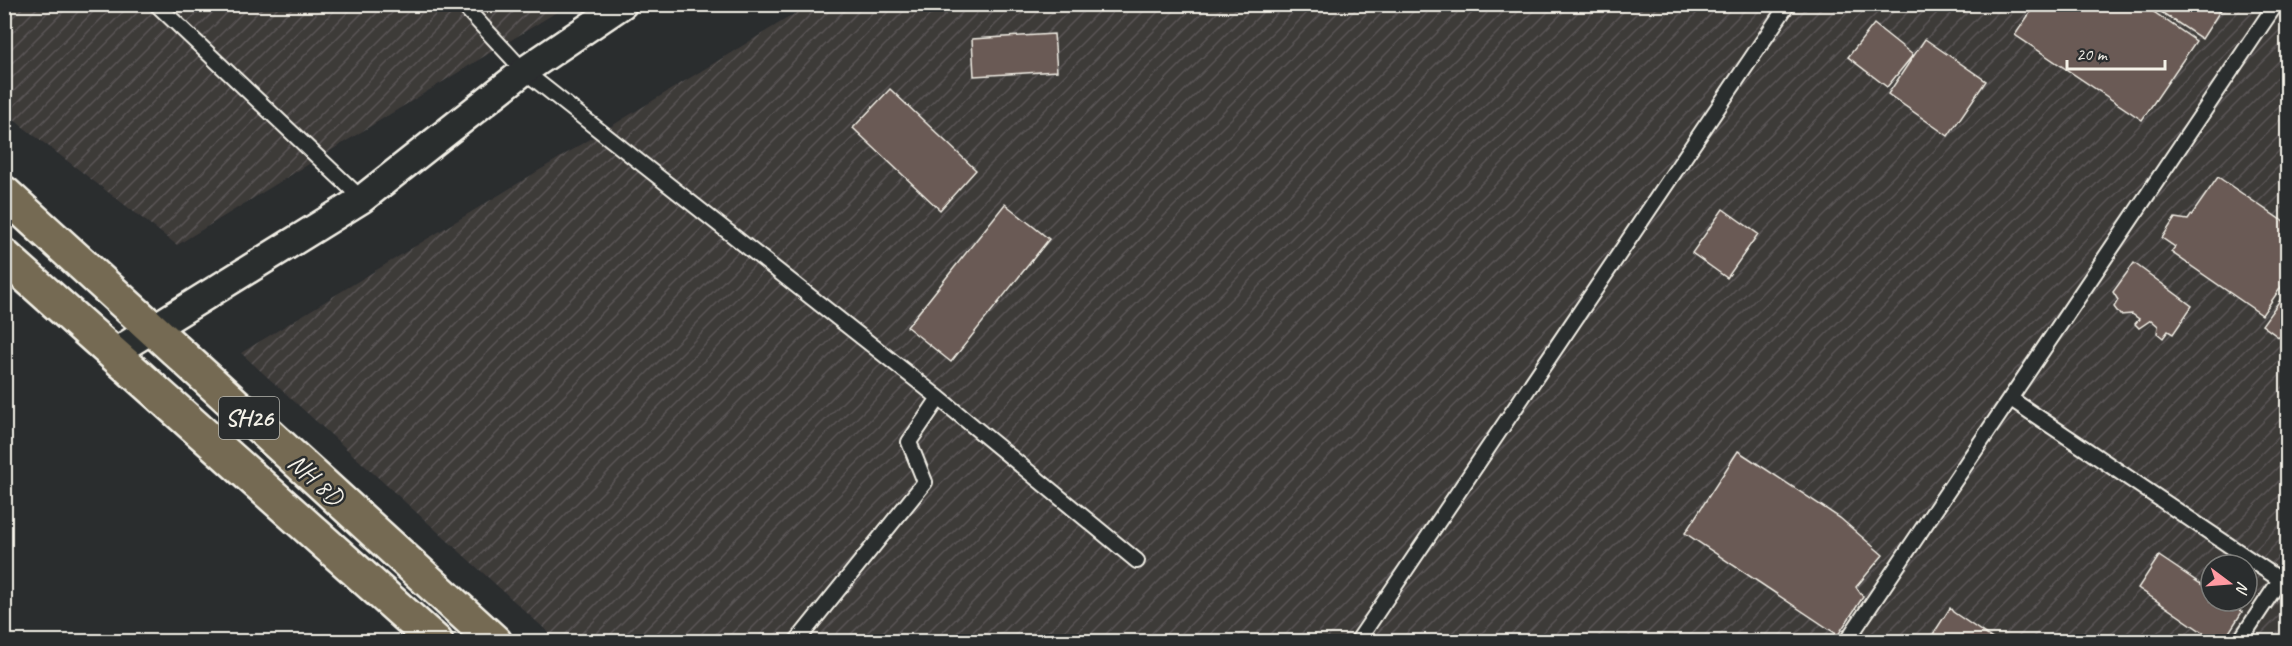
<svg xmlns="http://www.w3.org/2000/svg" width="2292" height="646" viewBox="0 0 2292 646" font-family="Caveat,sans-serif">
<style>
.industrial{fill:url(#industrial-furrows);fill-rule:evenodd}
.building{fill:#6b5a54;stroke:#f4f1e8;stroke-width:1.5}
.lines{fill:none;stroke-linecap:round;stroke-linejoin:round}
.service-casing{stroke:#f4f1e8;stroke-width:18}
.minor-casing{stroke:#f4f1e8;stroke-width:32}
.primary-casing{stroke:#f4f1e8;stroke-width:38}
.service{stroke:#2a2d2e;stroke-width:14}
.minor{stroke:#2a2d2e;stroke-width:27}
.primary{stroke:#746b52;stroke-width:33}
.labels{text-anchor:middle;stroke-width:5;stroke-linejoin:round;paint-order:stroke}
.shield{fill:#2a2d2e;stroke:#b7b6b0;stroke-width:1.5}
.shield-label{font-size:24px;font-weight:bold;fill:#f4f1e8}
.street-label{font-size:26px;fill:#f4f1e8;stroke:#2a2d2e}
</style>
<defs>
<pattern id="industrial-furrows" width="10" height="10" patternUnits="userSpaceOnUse" patternTransform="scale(1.5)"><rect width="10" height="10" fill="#3e3a39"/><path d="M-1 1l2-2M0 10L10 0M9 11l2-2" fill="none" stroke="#5a5756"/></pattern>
</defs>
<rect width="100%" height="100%" fill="#2a2d2e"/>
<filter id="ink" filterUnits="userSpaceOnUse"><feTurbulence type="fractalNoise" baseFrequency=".0167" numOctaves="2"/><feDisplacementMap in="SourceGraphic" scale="12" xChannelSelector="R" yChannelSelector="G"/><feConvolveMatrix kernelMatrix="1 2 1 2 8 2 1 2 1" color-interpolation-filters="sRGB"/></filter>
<g filter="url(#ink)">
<path class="industrial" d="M 5,5 L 568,5 L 177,245 L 5,113 Z
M 809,5 L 2287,5 L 2287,641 L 558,641 L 241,353 ZM 2211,565 L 2247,565 L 2247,601 L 2211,601 Z"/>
<path class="building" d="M 2036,4 L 2142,4 L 2196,41 L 2142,120 L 2015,35 Z
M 2149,4 L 2216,4 L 2222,8 L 2202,39 Z
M 1874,24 L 1913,55 L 1887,87 L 1848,57 Z
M 1054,34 L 1057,71 L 974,76 L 972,39 Z
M 1925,39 L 1986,81 L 1948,136 L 1888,94 Z
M 890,89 L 976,170 L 940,210 L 853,128 Z
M 2218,177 L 2288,225 L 2288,277 L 2262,315 L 2171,252 L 2175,247 L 2162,238 L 2175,218 L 2188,220 Z
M 1005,204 L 1049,239 L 951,362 L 907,327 Z
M 1723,209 L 1758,234 L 1727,278 L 1692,253 Z
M 2134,263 L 2192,306 L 2173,334 L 2168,331 L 2163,338 L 2157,333 L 2158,326 L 2151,320 L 2139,328 L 2135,324 L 2139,319 L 2132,314 L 2120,315 L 2114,307 L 2118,300 L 2113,292 Z
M 2288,289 L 2288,344 L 2262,325 Z
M 1738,451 L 1840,518 L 1883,555 L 1856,587 L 1863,597 L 1838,635 L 1685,533 Z
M 2159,556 L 2211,591 L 2211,601 L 2226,601 L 2242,612 L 2223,642 L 2217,642 L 2138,588 Z
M 1950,608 L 1953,612 L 1997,642 L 1928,642 Z"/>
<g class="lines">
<defs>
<path id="service" d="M 156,4 L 362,199
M 462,4 L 524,71 L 939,398 L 1137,561
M 2011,399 L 2288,585
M 796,642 L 925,482 L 909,442 L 939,398
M 1357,642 L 1788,4
M 1846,642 L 2276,4
M 2239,642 L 2288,568"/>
<path id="minor" d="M 112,354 L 362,199 L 524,71 L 623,4"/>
<path id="primary" d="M 4,193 L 495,642
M 4,256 L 436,642"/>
</defs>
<use href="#service" class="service-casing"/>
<use href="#minor" class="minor-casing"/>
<use href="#primary" class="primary-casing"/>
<use href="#service" class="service"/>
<use href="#minor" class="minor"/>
<use href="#primary" class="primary"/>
</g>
</g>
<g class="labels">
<rect class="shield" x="219" y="397" width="60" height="42" rx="4.5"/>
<g class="shield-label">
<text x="249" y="426">SH26</text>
</g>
<g class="street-label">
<text transform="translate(316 479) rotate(42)" y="9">NH 8D</text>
</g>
</g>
<rect width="2292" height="646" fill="none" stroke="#2a2d2e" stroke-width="24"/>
<rect x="12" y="12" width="2268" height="622" fill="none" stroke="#f4f1e8" stroke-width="2" filter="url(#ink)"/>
<g transform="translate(2229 583) rotate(106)"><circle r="28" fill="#2a2d2e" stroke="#7b7b78" stroke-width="1.5"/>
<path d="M0-4.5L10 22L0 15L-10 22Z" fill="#ff9aa2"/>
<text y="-9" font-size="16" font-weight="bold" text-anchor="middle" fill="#f4f1e8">N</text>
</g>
<path d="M2067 60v9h98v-9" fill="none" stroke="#f4f1e8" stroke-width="3"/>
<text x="2076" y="60" font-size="18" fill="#f4f1e8" stroke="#2a2d2e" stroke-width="4.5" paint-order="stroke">20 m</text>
</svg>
